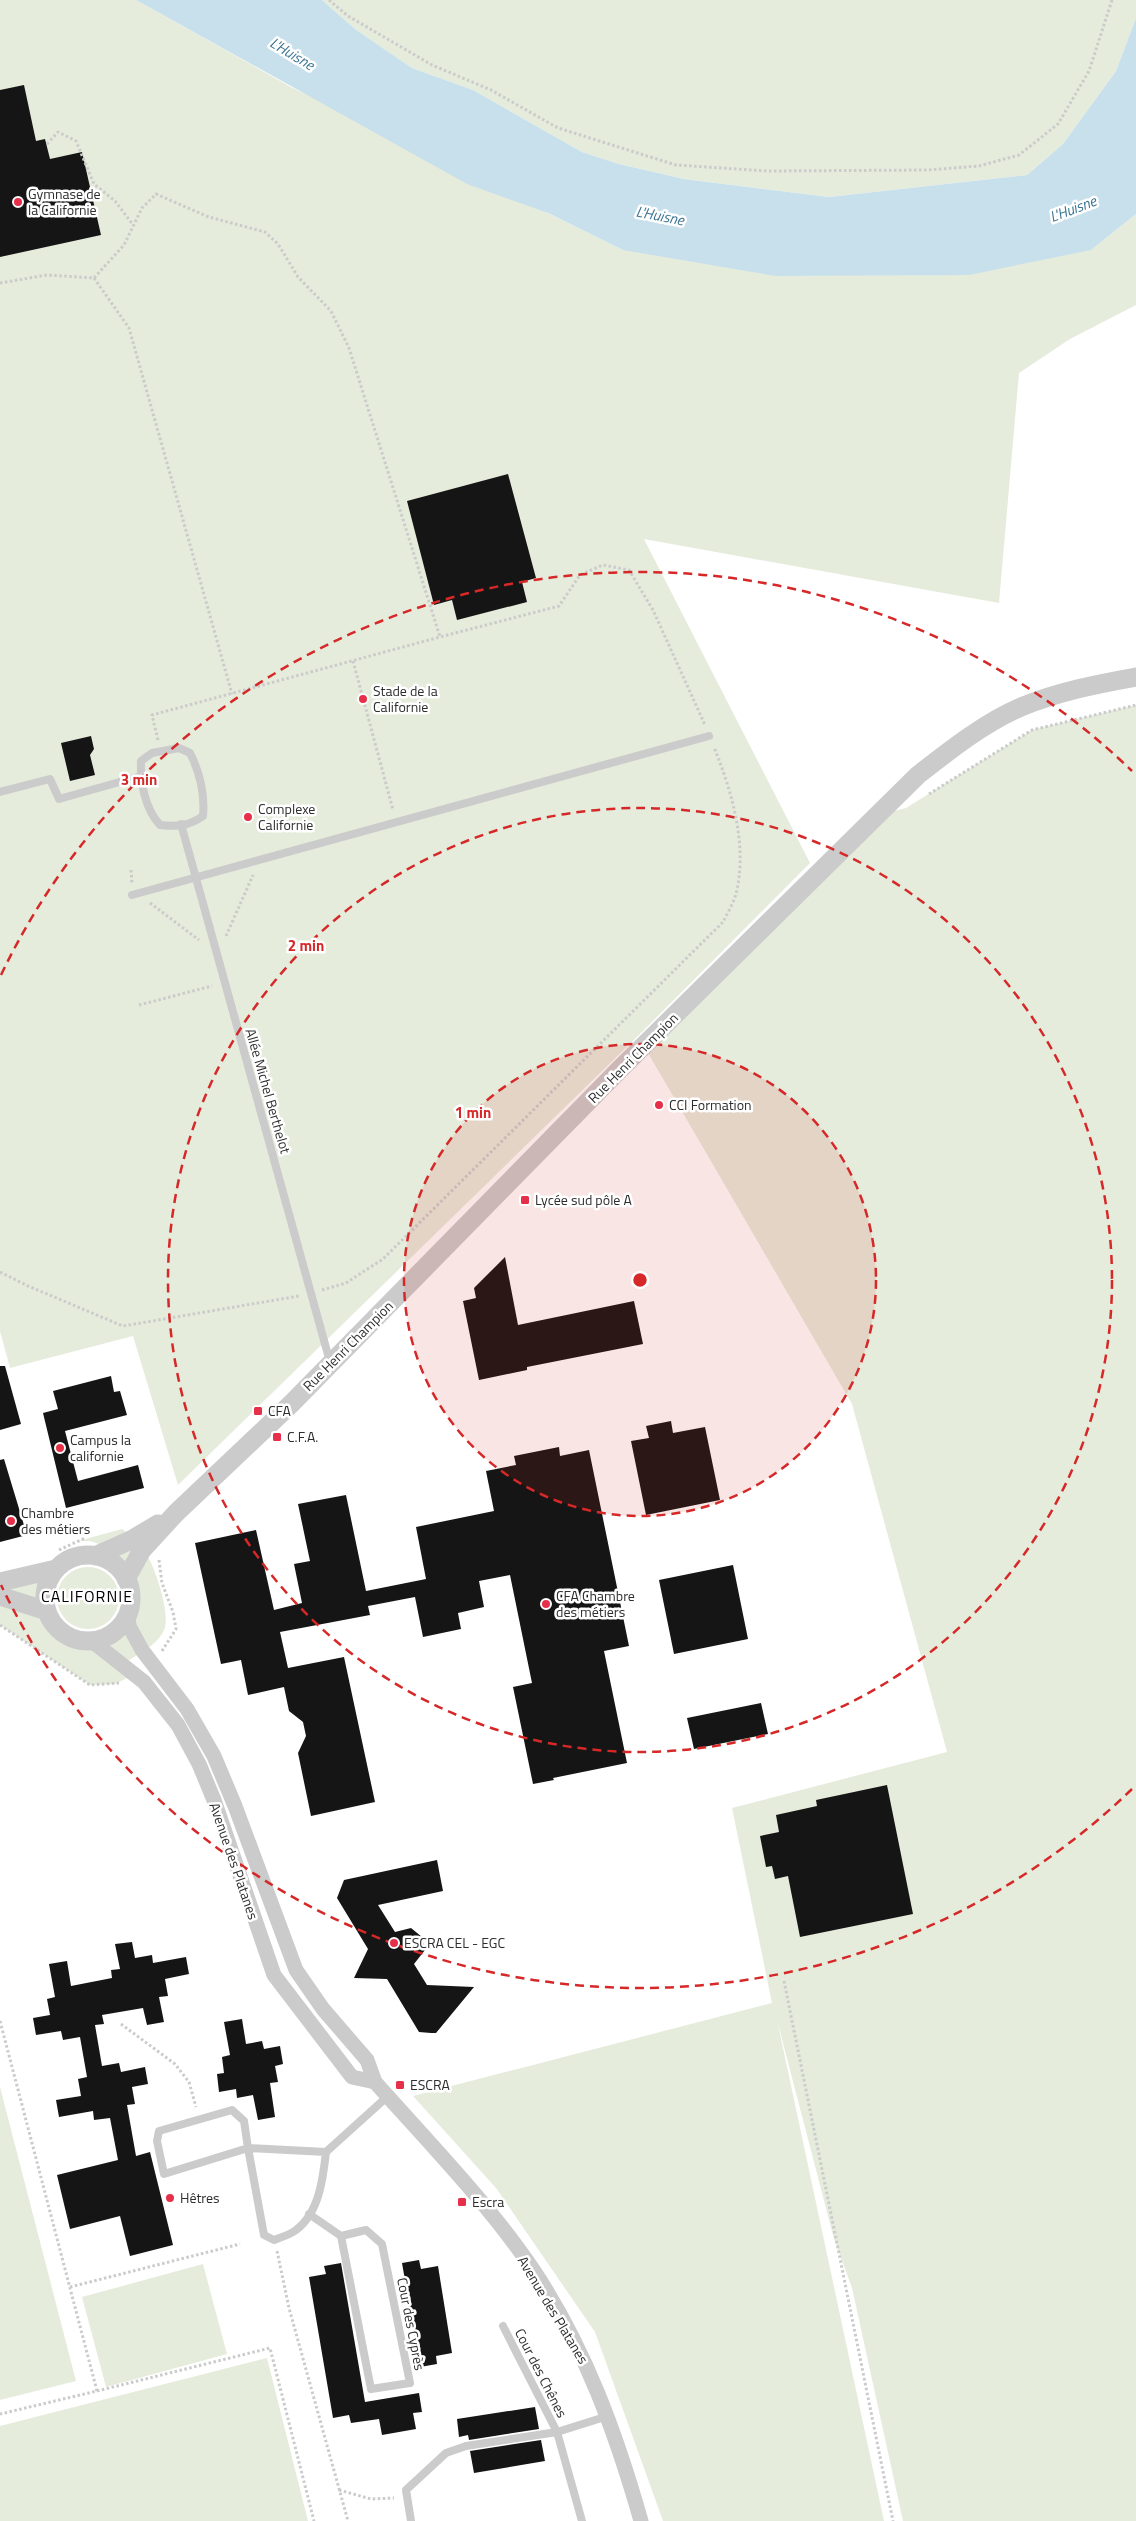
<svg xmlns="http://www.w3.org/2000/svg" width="1136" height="2521" viewBox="0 0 1136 2521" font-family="'Titillium Web',sans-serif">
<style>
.green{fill:#e5ecdc}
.water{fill:#c8e0ec}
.building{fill:#151515}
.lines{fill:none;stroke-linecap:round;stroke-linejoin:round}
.path{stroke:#cbcbcb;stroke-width:3;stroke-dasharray:2.5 2.5;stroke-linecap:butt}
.service{stroke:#cbcbcb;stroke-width:8}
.minor{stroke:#cbcbcb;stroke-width:15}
.tertiary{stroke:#cbcbcb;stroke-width:19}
.ring{fill:none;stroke:#d62828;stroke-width:2.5;stroke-dasharray:9 6}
.poi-dot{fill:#e62f49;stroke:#fff;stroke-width:2}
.labels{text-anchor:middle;stroke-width:5;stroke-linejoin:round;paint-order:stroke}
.poi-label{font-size:14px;fill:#2e2e2e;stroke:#fff;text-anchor:start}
.street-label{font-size:14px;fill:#2e2e2e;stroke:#fff}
.water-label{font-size:15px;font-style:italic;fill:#3b7591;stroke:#fff}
.quarter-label{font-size:16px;letter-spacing:1px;fill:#000;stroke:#fff}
.centre{fill:#d62828;stroke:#fff;stroke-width:2.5}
.ring-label{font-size:15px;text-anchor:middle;font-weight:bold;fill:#d62828;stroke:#fff;stroke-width:5;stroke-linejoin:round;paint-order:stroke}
</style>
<rect width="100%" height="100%" fill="#fff"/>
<path class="green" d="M 0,0 L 136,0 L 291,87 L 623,250 L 1091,250 L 1136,214 L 1136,305 L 1070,339 L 1019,373 L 999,603 L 644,539 L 810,863 L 640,1034 L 178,1485 L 133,1336 L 10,1368 L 0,1331 Z
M 322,0 L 1136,0 L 1136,18 L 1116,71 L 1063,144 L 1027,175 L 829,197 L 684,179 L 619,164 L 582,152 L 473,90 L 412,68 L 355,29 Z
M 1136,705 L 1136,2521 L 903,2521 L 852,2288 L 834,2239 L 777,2020 L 884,2521 L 663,2521 L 595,2332 L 496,2188 L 413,2096 L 772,2003 L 732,1808 L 947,1752 L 852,1404 L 644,1046 L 878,815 L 906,808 L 1032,730 Z
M 122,1529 C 132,1535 141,1547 148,1557 C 156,1570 171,1616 164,1630 C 157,1646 136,1655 123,1664 L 135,1674 L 115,1684 L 90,1685 L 0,1625 L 0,1582 L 52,1575 C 45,1588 44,1599 48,1613 C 63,1660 136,1641 130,1593 C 128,1576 117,1564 103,1558 L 111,1548 L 90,1541 L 78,1541 Z
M57 1598a31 31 0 1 1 62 0a31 31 0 1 1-62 0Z
M 0,2087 L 76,2381 L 0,2400 Z
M 203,2264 L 227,2354 L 106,2387 L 82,2297 Z
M 267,2358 L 308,2521 L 0,2521 L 0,2426 Z"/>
<path class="water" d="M 136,0 L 322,0 L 355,29 L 412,68 L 473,90 L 582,152 L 619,164 L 684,179 L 829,197 L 1027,175 L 1063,144 L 1116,71 L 1136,18 L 1136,214 L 1091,250 L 969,275 L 775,276 L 623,250 L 548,213 L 467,184 Z"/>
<path class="building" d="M 24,85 L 36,141 L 45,139 L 50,159 L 82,152 L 101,235 L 0,257 L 0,90 Z
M 508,474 L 536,578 L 522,582 L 527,602 L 457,620 L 452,600 L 434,605 L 407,501 Z
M 91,736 L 94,749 L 90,755 L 95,775 L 70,781 L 61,743 Z
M 505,1257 L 518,1325 L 634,1301 L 643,1344 L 527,1367 L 527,1370 L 479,1380 L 463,1301 L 476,1298 L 474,1288 Z
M 0,1366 L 5,1366 L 21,1424 L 0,1430 Z
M 111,1376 L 114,1392 L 120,1391 L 127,1415 L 65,1431 L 78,1481 L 138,1465 L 144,1488 L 66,1508 L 43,1413 L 58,1409 L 53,1391 Z
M 671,1421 L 673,1433 L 705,1427 L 720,1500 L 646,1515 L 631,1441 L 649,1438 L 646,1426 Z
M 559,1447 L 560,1456 L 589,1450 L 629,1646 L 604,1651 L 627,1763 L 553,1778 L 554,1780 L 533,1784 L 513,1687 L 532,1683 L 510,1575 L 479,1581 L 484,1607 L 458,1613 L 461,1629 L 423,1637 L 415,1597 L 368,1606 L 370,1615 L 280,1632 L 288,1668 L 344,1657 L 375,1802 L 311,1816 L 298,1753 L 306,1736 L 303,1722 L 289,1711 L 284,1687 L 248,1695 L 241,1660 L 221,1664 L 195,1543 L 256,1530 L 274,1610 L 302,1603 L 294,1564 L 310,1561 L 298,1504 L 346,1495 L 366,1591 L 426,1579 L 416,1527 L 494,1511 L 486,1471 L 516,1465 L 514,1456 Z
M 4,1459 L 27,1535 L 0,1542 L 0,1460 Z
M 733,1565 L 748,1639 L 674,1654 L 659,1580 Z
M 761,1703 L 768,1734 L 694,1749 L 687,1718 Z
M 887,1785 L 913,1914 L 800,1937 L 788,1876 L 775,1879 L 772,1866 L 766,1867 L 760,1836 L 779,1832 L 776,1815 L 817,1806 L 816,1800 Z
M 437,1860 L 443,1891 L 378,1905 L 395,1932 L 411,1928 L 422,1937 L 425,1950 L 414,1964 L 427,1985 L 474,1987 L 436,2033 L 431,2033 L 419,2032 L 387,1979 L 354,1978 L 368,1949 L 337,1898 L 344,1880 Z
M 132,1942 L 135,1958 L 152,1955 L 153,1963 L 186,1957 L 189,1974 L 165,1979 L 168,1996 L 159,1997 L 164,2022 L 147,2025 L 143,2008 L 102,2015 L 104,2024 L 95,2025 L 102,2066 L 119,2063 L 121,2072 L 145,2067 L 148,2084 L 132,2087 L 135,2104 L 127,2105 L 136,2156 L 150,2152 L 173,2245 L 130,2256 L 120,2216 L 70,2229 L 57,2175 L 118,2160 L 110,2118 L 94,2120 L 93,2111 L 59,2117 L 56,2100 L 81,2096 L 78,2079 L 87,2077 L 80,2037 L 63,2040 L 61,2031 L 36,2035 L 33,2018 L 50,2015 L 47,1999 L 55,1997 L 49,1964 L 67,1961 L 71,1986 L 112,1978 L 111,1970 L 120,1969 L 115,1944 Z
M 242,2019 L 246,2044 L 262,2041 L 264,2049 L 280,2046 L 283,2064 L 275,2066 L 278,2082 L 270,2083 L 275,2117 L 258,2120 L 253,2095 L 237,2098 L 236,2089 L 219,2092 L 217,2074 L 224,2073 L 222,2057 L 230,2055 L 224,2022 Z
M 419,2260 L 421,2269 L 438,2266 L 452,2353 L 436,2356 L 437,2364 L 420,2367 L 402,2263 Z
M 341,2263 L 365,2402 L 419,2393 L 422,2412 L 413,2413 L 416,2429 L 382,2435 L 379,2419 L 351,2423 L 349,2415 L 333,2418 L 309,2277 L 326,2274 L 324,2266 Z
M 535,2407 L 539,2429 L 469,2440 L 468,2435 L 459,2437 L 457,2419 Z
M 541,2440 L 545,2461 L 474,2473 L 470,2451 Z"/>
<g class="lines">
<path class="path" d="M 329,0 L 348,16 L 432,65 L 491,90 L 558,128 L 676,165 L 767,171 L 927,170 L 979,166 L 1019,155 L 1058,124 L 1089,71 L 1112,0
M 47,144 L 58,132 L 76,141 L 94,184 L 115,201 L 133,225
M 94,278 L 129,328 L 232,694
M 0,283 L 47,275 L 94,278 L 124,245 L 142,208 L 156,194 L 209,217 L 265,232 L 278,244 L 298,277 L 331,311 L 349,348 L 440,637 L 559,606 L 580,575 L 603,565 L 629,570 L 653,610 L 705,725
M 353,661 L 393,810
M 158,740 L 152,715 L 440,637
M 929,794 L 1032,730 L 1136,705
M 131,870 L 132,883
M 150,903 L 199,940
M 226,936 L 253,875
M 139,1005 L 212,986
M 0,1272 L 28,1286 L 123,1326 L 299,1296
M 322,1290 L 346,1283 L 383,1259 L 723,922 C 727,914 733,904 736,894 C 748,846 732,792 714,747
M 59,1550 L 85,1538
M 159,1560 L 162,1583 L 173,1612 L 176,1629 L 162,1651
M 0,1625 L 90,1685 L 119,1683
M 784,1981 L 893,2521
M 0,2021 L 97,2391 L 0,2414
M 121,2024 L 175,2064 L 189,2082 L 196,2107
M 277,2251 L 289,2308 L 348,2521
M 70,2287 L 240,2244
M 97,2391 L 270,2348 L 314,2521
M 339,2490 L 371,2499 L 394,2498"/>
<path class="service" d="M 179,748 L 190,753 C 200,773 205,794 203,816 C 189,826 176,827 160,825 C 145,809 140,782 141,761 L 152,753 Z
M 0,792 L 50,779 L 59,799 L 141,776
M 181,824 L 330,1362
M 132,895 L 709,736
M 232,2110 L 244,2121 L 248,2148 L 164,2174 L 157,2141 L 159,2131 Z
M 326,2152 L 248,2148 L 264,2235 L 274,2240 C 281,2237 290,2235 296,2230 C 319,2213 323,2179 326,2152 L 388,2096
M 309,2214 L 341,2236 L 371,2389 L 410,2383 L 382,2244 L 366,2230 L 341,2236
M 503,2326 L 557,2432 L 582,2521
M 411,2521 L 406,2490 L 446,2453 L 466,2446 L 557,2432 L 608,2416"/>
<path class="minor" d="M 128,1612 L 129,1626 L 142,1650 L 187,1709 L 214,1756 L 235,1806 L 296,1970 L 323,2009 L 367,2060 L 375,2082 C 429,2143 488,2203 534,2271 C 585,2348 616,2433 641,2521
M 88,1641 L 97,1645 L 144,1682 L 178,1725 L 199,1764 L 214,1800 L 274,1975 L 352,2077 L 375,2082"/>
<path class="tertiary" d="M45 1598a43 43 0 1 1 86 0a43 43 0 1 1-86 0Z
M 95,1556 L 131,1540 L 158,1524
M 126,1579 L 142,1550 L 176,1513 L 291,1404 L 619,1070 L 918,775 C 950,750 984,723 1021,707 C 1057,692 1097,684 1136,677
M 0,1582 L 56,1569
M 0,1596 L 47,1611"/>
</g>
<circle cx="640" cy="1280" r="236" fill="#d62828" fill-opacity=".12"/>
<g class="ring">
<circle cx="640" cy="1280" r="236"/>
<circle cx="640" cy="1280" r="472"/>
<path d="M1132 1789A708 708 0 0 1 1 1585M1 975A708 708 0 0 1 1132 771"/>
</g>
<g class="poi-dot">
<circle cx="18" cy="202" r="5"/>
<circle cx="363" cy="699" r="5"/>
<circle cx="248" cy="817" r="5"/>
<circle cx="659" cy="1105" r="5"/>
<rect x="520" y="1195" width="10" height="10" rx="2.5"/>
<rect x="253" y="1406" width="10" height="10" rx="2.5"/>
<rect x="272" y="1432" width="10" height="10" rx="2.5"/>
<circle cx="60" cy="1448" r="5"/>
<circle cx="11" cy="1521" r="5"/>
<circle cx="546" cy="1604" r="5"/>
<circle cx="394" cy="1943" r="5"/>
<rect x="395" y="2080" width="10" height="10" rx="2.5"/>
<circle cx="170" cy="2198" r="5"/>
<rect x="457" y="2197" width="10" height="10" rx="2.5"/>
</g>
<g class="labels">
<g class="poi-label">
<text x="28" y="199">Gymnase de<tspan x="28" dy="16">la Californie</tspan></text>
<text x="373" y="696">Stade de la<tspan x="373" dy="16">Californie</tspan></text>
<text x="258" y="814">Complexe<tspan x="258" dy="16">Californie</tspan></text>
<text x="669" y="1110">CCI Formation</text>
<text x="535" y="1205">Lycée sud pôle A</text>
<text x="268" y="1416">CFA</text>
<text x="287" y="1442">C.F.A.</text>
<text x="70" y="1445">Campus la<tspan x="70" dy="16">californie</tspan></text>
<text x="21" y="1518">Chambre<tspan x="21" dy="16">des métiers</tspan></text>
<text x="556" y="1601">CFA Chambre<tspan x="556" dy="16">des métiers</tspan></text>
<text x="404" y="1948">ESCRA CEL - EGC</text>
<text x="410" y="2090">ESCRA</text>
<text x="180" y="2203">Hêtres</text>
<text x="472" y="2207">Escra</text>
</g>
<g class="street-label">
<text transform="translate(633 1058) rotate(-45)" y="5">Rue Henri Champion</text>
<text transform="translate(268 1091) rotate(74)" y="5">Allée Michel Berthelot</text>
<text transform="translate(348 1346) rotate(-45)" y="5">Rue Henri Champion</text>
<text transform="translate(234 1861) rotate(71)" y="5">Avenue des Platanes</text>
<text transform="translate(553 2310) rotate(59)" y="5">Avenue des Platanes</text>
<text transform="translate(411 2324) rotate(79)" y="5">Cour des Cyprès</text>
<text transform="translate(541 2373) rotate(63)" y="5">Cour des Chênes</text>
</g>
<g class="water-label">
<text transform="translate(292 54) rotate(31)" y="5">L'Huisne</text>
<text transform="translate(1073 209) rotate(-21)" y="5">L'Huisne</text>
<text transform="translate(660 216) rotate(11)" y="5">L'Huisne</text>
</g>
<g class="quarter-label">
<text x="87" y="1602">CALIFORNIE</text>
</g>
</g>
<circle cx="640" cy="1280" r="8" class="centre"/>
<g class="ring-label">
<text x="139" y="785">3 min</text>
<text x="306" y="951">2 min</text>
<text x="473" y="1118">1 min</text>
</g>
</svg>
